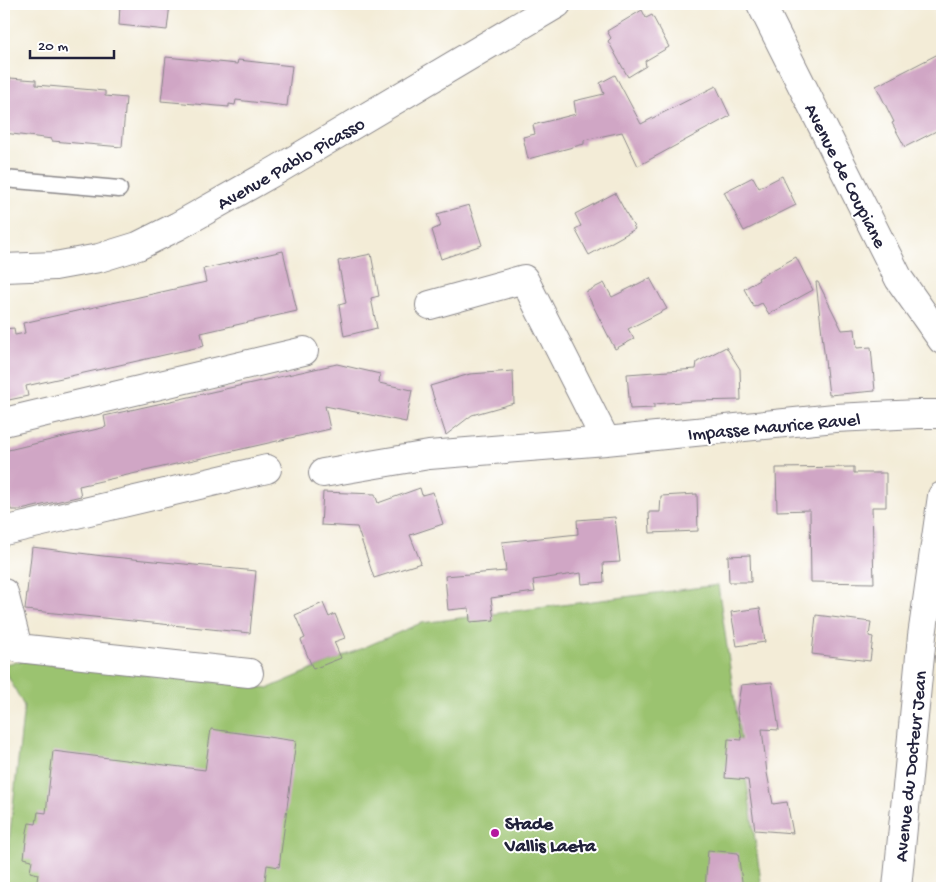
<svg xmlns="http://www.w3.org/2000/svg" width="946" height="892" viewBox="0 0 946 892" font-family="'Gochi Hand',sans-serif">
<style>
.green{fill:#9bc36f;stroke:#5e7255}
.building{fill:#d0a6c5}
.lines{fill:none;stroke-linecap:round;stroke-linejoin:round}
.service-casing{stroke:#8a8789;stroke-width:19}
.minor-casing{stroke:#8a8789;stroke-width:30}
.secondary-casing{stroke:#8a8789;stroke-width:30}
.service{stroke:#fff;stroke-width:16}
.minor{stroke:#fff;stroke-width:28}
.secondary{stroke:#fff;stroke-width:28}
.poi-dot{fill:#b5179e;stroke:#fff;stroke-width:2}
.labels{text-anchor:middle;stroke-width:4;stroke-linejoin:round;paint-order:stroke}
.street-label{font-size:19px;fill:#22223b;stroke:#fff}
.poi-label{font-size:19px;font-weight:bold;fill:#22223b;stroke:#fff;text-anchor:start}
</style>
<rect width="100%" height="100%" fill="#fff"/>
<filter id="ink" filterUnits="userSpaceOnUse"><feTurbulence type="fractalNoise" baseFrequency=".02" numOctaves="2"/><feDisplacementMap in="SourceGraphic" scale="10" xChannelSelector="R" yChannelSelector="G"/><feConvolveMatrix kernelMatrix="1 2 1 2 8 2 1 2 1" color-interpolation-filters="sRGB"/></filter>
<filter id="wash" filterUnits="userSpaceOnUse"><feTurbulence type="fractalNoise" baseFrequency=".0096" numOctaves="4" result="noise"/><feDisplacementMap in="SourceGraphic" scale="20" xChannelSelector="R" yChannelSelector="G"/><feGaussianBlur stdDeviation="1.12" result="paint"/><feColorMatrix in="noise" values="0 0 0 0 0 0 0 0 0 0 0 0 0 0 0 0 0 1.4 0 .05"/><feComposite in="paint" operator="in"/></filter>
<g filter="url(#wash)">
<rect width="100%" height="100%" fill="#f3ecd7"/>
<path class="green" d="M 718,585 L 762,888 L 4,888 L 24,706 L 4,669 L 4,664 L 22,661 L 269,688 L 421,623 Z"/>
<g id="blocks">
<path class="building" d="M 120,4 L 170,4 L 167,30 L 119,25 Z
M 642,10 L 646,18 L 652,15 L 669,47 L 645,61 L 646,66 L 628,77 L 608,41 L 611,38 L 607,31 Z
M 942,52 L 942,128 L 905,147 L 892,123 L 894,122 L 876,86 Z
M 166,57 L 237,64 L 238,60 L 292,66 L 287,106 L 236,100 L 235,105 L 229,104 L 229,107 L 161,101 Z
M 615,75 L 641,124 L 716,86 L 730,116 L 638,166 L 622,132 L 584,140 L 584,144 L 528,159 L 523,137 L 535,134 L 533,125 L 576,114 L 574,101 L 604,94 L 600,83 Z
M 10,78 L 36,80 L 36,85 L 105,91 L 105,96 L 126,98 L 122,147 L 52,141 L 52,139 L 4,133 L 4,82 L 10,82 Z
M 782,176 L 796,205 L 744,231 L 724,192 L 753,177 L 759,188 Z
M 615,193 L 635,229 L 589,255 L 575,229 L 581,226 L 575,214 Z
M 469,205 L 482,245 L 441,259 L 432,230 L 441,226 L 437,214 Z
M 283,251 L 297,311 L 201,333 L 204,346 L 26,386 L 28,396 L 4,401 L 4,329 L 14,328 L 15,335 L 25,333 L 23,323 L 206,282 L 203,269 Z
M 371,254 L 379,296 L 371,298 L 377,328 L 344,336 L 339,305 L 346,303 L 338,261 Z
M 796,257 L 813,290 L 769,314 L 762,303 L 754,307 L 744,289 L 759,280 L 758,278 Z
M 650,278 L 667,309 L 628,329 L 634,339 L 615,349 L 586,292 L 604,283 L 612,297 Z
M 816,282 L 818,282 L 842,330 L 855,329 L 857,348 L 871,347 L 875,391 L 829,395 Z
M 726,347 L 740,369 L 741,400 L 694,401 L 654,404 L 654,408 L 630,409 L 627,374 L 696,369 L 697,362 Z
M 337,364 L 380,374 L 379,383 L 412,390 L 406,422 L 325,406 L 330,429 L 79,486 L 81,496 L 21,510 L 11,510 L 4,478 L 4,451 L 106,427 L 104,416 Z
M 513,371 L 514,403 L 472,415 L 446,435 L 430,386 L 470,374 Z
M 854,467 L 854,473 L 886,473 L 886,507 L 872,507 L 874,583 L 811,582 L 810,510 L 777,511 L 776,468 Z
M 420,488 L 422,495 L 433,492 L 443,524 L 410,535 L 421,563 L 374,578 L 357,527 L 321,525 L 323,492 L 375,494 L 378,503 Z
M 697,494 L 698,531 L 650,533 L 649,512 L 660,512 L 661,496 Z
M 615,517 L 620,562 L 603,563 L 604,582 L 582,584 L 581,573 L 533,580 L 535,592 L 491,598 L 494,620 L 470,622 L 469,608 L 448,610 L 445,576 L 506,571 L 502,542 L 578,534 L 577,520 Z
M 32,547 L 103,556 L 256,571 L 250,633 L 25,610 Z
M 750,555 L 751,582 L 729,582 L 728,556 Z
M 323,603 L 329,617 L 335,614 L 345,638 L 334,642 L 341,658 L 313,669 L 301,640 L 305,638 L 295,615 Z
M 760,608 L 765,642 L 737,646 L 731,612 Z
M 816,615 L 871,622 L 869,636 L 873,637 L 870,661 L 812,654 Z
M 772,682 L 779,730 L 762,729 L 767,773 L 773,804 L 787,802 L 793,833 L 755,830 L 748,780 L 725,778 L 728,739 L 742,740 L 737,709 L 741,685 Z
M 211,729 L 296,741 L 279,867 L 267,865 L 264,888 L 36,888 L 38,874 L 30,872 L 32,860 L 24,858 L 27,832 L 29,823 L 36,824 L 38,812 L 46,813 L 53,751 L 205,770 Z
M 708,850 L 738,853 L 743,888 L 705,888 Z"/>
</g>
</g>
<g filter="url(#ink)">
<use href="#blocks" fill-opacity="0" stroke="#8a8789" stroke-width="1"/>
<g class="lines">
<defs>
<path id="service" d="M 4,179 L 119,189"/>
<path id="minor" d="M 430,305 L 524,279 L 606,441
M 4,422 L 304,351
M 323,473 L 429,455 L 606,441 L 835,418 L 918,414 L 942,414
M 4,531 L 267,469
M 4,593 L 18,648 L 249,673
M 897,888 L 922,636 L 942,496"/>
<path id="secondary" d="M 761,4 L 899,279 L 942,340
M 4,268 L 55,266 L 99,258 L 138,246 L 178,226 L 277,170 L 557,4"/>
</defs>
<use href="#service" class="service-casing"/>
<use href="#minor" class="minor-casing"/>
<use href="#secondary" class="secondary-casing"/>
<use href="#service" class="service"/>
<use href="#minor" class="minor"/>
<use href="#secondary" class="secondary"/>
</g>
</g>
<circle class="poi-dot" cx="495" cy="833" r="5"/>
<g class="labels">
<g class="street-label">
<text transform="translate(290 162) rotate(-30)" y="7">Avenue Pablo Picasso</text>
<text transform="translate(847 175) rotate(63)" y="7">Avenue de Coupiane</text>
<text transform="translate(774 425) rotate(-5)" y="7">Impasse Maurice Ravel</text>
<text transform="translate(909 766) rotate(-84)" y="7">Avenue du Docteur Jean</text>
</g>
<g class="poi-label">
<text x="505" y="829">Stade<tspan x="505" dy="22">Vallis Laeta</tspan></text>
</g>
</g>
<rect width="946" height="892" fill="none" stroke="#fff" stroke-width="20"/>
<path d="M30 50v8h84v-8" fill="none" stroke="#22223b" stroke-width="2.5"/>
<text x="38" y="50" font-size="15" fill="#22223b" stroke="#ffffff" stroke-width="4" paint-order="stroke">20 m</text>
</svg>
